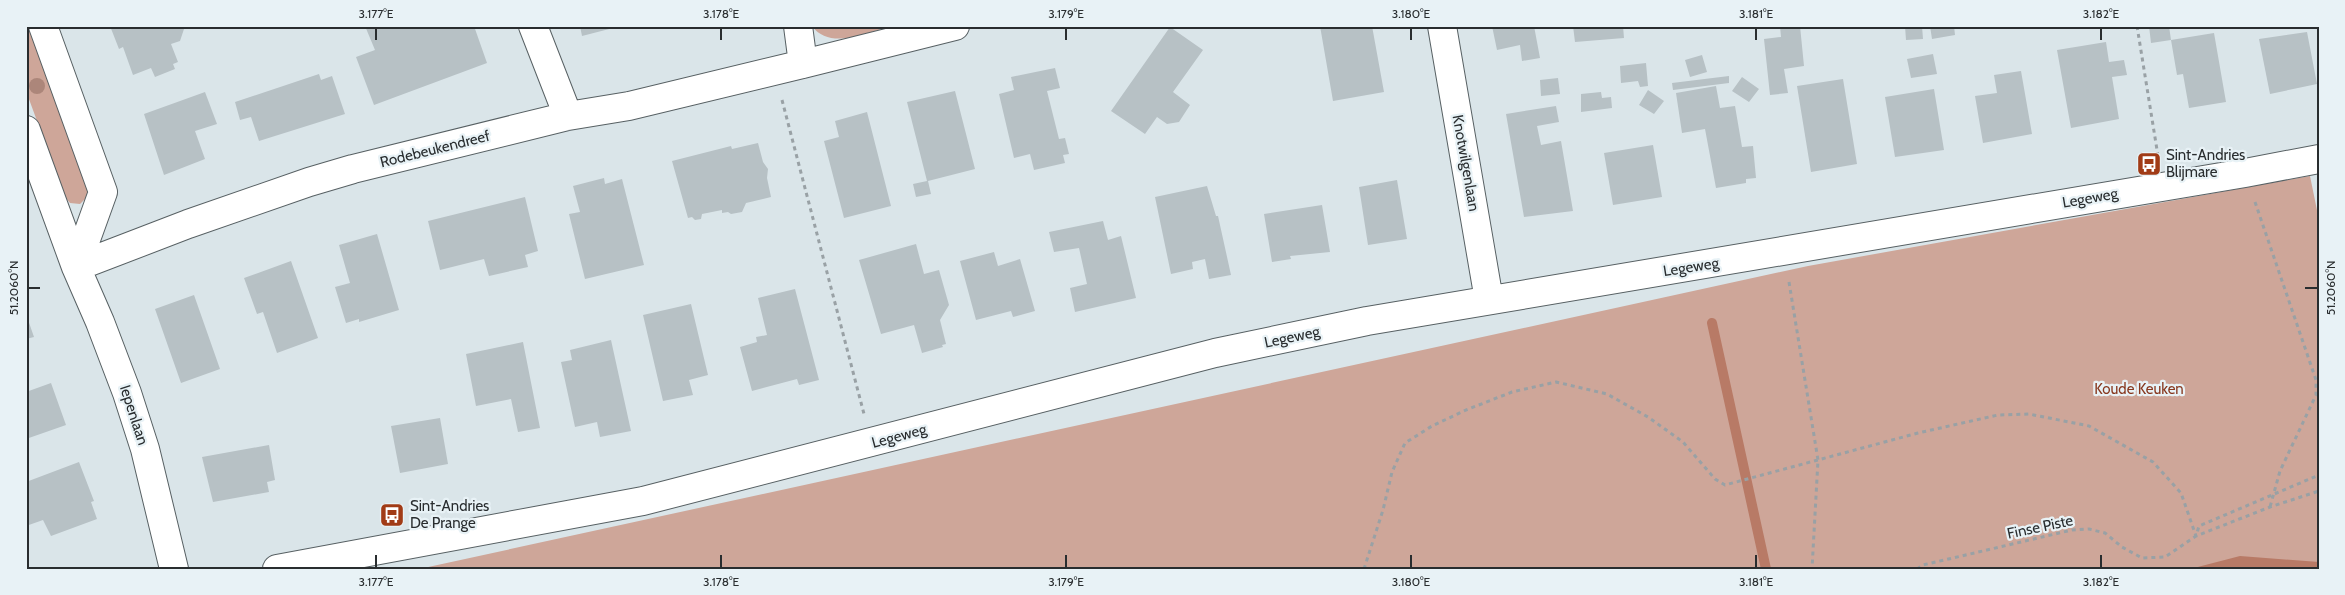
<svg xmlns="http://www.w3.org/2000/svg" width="2345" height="595" viewBox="0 0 2345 595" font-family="Cabin,sans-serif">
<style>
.green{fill:#cea699}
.water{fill:#b87a66}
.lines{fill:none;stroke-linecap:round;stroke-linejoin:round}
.stream{stroke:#b87a66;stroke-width:10}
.building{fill:#b7c1c5}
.minor-casing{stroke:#576063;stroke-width:30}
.path{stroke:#99a1a5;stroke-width:3;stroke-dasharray:4 4;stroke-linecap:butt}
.minor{stroke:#fff;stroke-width:28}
.tree{fill:#ac867a}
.ticks{fill:none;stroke:#292d2f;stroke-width:2}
.labels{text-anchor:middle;stroke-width:4.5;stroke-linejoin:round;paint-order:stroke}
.street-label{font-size:15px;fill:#292d2f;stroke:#e8f2f6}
.poi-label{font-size:15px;fill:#292d2f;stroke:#e8f2f6;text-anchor:start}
.park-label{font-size:15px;fill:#87381f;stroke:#e8f2f6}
.neatline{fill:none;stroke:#292d2f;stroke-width:2}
.ticks-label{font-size:12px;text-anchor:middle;fill:#292d2f}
</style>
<rect width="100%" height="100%" fill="#dae5e9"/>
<path class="green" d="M 26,26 L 29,26 L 87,185 L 87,197 L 80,204 L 70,203 L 65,197 L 26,91 Z
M 812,26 L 892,26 C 868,32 830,51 812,26 Z
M 2310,176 L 2319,220 L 2319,569 L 419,569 L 1808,266 Z"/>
<path class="water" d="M 2240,556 L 2319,562 L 2319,569 L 2190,569 Z"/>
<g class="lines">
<path class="stream" d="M 1712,323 L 1766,569"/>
</g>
<path class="building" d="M 110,26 L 185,26 L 180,41 L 171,44 L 178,62 L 173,64 L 175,69 L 155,77 L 151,68 L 133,75 L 123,47 L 119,49 Z
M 365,26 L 391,26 L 392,29 L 400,26 L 474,26 L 487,63 L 374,105 L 356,57 L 375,50 Z
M 580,26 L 617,26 L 617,27 L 582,36 Z
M 1320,26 L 1372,26 L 1384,92 L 1333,101 Z
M 1492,26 L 1534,26 L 1540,58 L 1522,61 L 1520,45 L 1497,50 Z
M 1573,26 L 1623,26 L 1624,38 L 1575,42 Z
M 1780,26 L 1800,26 L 1804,66 L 1784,69 L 1788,93 L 1770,95 L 1764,39 L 1781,37 Z
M 1905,26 L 1922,26 L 1923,39 L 1906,40 Z
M 1930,26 L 1954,26 L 1955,35 L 1932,39 Z
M 2149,26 L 2169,26 L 2171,40 L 2151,43 Z
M 1170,27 L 1203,50 L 1173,92 L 1190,105 L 1179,122 L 1167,124 L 1157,117 L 1145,134 L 1111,111 Z
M 2307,32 L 2317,84 L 2270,94 L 2259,39 Z
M 2214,33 L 2226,102 L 2189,108 L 2183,74 L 2177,75 L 2171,40 Z
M 2106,42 L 2109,62 L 2124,60 L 2127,75 L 2112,77 L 2119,119 L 2071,128 L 2057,50 Z
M 1933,54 L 1937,74 L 1911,78 L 1907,59 Z
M 1702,55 L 1707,72 L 1690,77 L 1685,60 Z
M 1646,63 L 1648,86 L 1640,87 L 1638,81 L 1621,83 L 1620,66 Z
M 1055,68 L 1060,88 L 1047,91 L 1059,139 L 1065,138 L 1069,154 L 1063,155 L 1065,163 L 1034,170 L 1030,154 L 1014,158 L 999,94 L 1014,90 L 1011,77 Z
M 2021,71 L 2032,134 L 1983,143 L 1975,96 L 1997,93 L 1994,75 Z
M 319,74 L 321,80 L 332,76 L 345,114 L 259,141 L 251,117 L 240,120 L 235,102 Z
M 1729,76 L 1729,83 L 1673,90 L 1672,83 Z
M 1742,77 L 1759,89 L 1749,102 L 1732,91 Z
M 1558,78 L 1560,94 L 1541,96 L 1540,80 Z
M 1843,79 L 1857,164 L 1811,172 L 1797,86 Z
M 1716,86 L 1720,108 L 1735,106 L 1742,147 L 1753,146 L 1756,178 L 1746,179 L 1746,183 L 1716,188 L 1705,129 L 1682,133 L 1676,93 Z
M 1934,89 L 1944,150 L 1895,157 L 1885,97 Z
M 1648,90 L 1664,101 L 1654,114 L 1639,105 Z
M 955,91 L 975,169 L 928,181 L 931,194 L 916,197 L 913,184 L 927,181 L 907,102 Z
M 205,92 L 217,124 L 195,131 L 205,159 L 164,175 L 144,114 Z
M 1601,92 L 1602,98 L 1611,97 L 1612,108 L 1581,112 L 1581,94 Z
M 1556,106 L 1559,122 L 1537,126 L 1541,145 L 1561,141 L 1573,211 L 1524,217 L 1506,114 Z
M 867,112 L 891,206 L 844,218 L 824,141 L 839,137 L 835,121 Z
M 758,143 L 763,162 L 768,169 L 767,178 L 771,197 L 746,203 L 742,212 L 731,214 L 728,212 L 722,213 L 722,210 L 702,214 L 701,219 L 695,220 L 692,217 L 688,218 L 672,161 L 731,146 L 732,149 Z
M 1653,145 L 1662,197 L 1613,205 L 1604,153 Z
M 604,178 L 605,184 L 622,179 L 644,265 L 585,279 L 569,214 L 580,212 L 573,186 Z
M 1397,180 L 1407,239 L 1368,245 L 1359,187 Z
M 1207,186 L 1216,216 L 1218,216 L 1231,275 L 1209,279 L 1205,259 L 1192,262 L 1193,269 L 1171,274 L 1155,197 Z
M 525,197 L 538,251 L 525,255 L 528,267 L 489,276 L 484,259 L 440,270 L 428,221 Z
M 1322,205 L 1330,252 L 1290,256 L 1291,259 L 1272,262 L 1264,214 Z
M 1103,221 L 1108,240 L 1121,236 L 1136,298 L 1075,312 L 1070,288 L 1087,284 L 1079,248 L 1054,252 L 1049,232 Z
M 377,234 L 399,310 L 359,322 L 359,319 L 346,323 L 335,287 L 350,283 L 339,245 Z
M 916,244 L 924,274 L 939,270 L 949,305 L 940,320 L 946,344 L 942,345 L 943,347 L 922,353 L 914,325 L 881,334 L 859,260 Z
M 994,252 L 998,266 L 1020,259 L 1035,311 L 1013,317 L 1011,311 L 976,320 L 960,261 Z
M 291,261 L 318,338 L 277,353 L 263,312 L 257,314 L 244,278 Z
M 795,289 L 819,380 L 799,385 L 797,379 L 752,391 L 740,347 L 757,342 L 756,337 L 767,335 L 758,298 Z
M 194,295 L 220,369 L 181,383 L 155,309 Z
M 691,304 L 708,375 L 689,380 L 693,395 L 663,401 L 643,315 Z
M 26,314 L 34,337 L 26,339 Z
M 611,340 L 631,431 L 600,437 L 597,422 L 575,427 L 561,362 L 572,360 L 570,350 Z
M 523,342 L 540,428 L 518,432 L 511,399 L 476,406 L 466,354 Z
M 51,383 L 66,425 L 26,439 L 26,392 Z
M 440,418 L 448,464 L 400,473 L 391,426 Z
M 269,445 L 275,480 L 267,482 L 269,492 L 213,502 L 202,457 Z
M 79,462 L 94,501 L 91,502 L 97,519 L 51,536 L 43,520 L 26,526 L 26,482 Z"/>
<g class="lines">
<defs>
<path id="minor" d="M 43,26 L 103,192 L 76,267
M 533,26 L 568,116
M 798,26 L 803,64 L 955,26
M 1442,26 L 1489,300
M 26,130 L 76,267 L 100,322 L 127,393 L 145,449 L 174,569
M 76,267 L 188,224 L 309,182 L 353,169 L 568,116 L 629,106 L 803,64
M 277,569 L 643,501 L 1215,353 L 1367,321 L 2245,173 L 2319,159"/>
</defs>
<use href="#minor" class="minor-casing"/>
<path class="path" d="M 2137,26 L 2158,156
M 782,100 L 864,414
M 2255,202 L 2316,380 L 2316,395 L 2280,471 L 2270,507
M 1789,282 L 1818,460 L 1812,569
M 1364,569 L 1383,510 L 1392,472 L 1405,443 L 1432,426 L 1466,410 L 1512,392 L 1556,382 L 1607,394 L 1648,417 L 1683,442 L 1715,479 L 1725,485 L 1918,433 L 1998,415 L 2029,414 L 2089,426 L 2153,462 L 2181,493 L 2196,536 L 2270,507 L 2319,491
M 1917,569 L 1923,565 L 2072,530 L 2089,529 L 2105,533 L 2122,547 L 2142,558 L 2165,557 L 2196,536 L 2199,526 L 2319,475"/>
<use href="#minor" class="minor"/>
</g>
<circle class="tree" cx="37" cy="86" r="8"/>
<path class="ticks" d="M 376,28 L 376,40M 721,28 L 721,40M 1066,28 L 1066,40M 1411,28 L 1411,40M 1756,28 L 1756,40M 2101,28 L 2101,40M 28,288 L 40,288M 2305,288 L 2318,288M 376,555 L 376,568M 721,555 L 721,568M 1066,555 L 1066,568M 1411,555 L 1411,568M 1756,555 L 1756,568M 2101,555 L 2101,568"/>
<defs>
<symbol id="bus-square" viewBox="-11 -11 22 22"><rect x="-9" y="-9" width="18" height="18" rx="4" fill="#a13b16" stroke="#e8f2f6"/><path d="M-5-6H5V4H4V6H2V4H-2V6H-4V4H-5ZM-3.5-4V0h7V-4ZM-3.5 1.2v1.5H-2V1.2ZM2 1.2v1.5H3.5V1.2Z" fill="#fff"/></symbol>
</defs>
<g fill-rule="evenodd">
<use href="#bus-square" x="2135" y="150" width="28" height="28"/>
<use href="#bus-square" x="378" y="501" width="28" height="28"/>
</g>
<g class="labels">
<g class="street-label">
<text transform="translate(435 149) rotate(-14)" y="5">Rodebeukendreef</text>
<text transform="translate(1466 163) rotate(80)" y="5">Knotwilgenlaan</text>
<text transform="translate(2090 198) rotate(-10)" y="5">Legeweg</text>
<text transform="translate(1691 267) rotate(-9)" y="5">Legeweg</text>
<text transform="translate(1292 337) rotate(-12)" y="5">Legeweg</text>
<text transform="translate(134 415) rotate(72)" y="5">Iepenlaan</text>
<text transform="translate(899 436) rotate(-15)" y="5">Legeweg</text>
<text transform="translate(2040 527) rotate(-12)" y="5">Finse Piste</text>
</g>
<g class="poi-label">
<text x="2166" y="160">Sint-Andries<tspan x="2166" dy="17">Blijmare</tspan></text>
<text x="410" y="511">Sint-Andries<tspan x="410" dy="17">De Prange</tspan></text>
</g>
<g class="park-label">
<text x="2139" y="394">Koude Keuken</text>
</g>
</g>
<rect width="2345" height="595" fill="none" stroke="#e8f2f6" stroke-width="55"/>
<rect x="28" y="28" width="2290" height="540" class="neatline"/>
<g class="ticks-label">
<text x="376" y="18">3.177°E</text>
<text x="721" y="18">3.178°E</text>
<text x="1066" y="18">3.179°E</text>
<text x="1411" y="18">3.180°E</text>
<text x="1756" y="18">3.181°E</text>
<text x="2101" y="18">3.182°E</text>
<text transform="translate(14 288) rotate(-90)" y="4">51.2060°N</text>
<text transform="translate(2331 288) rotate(-90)" y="4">51.2060°N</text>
<text x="376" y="586">3.177°E</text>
<text x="721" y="586">3.178°E</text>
<text x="1066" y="586">3.179°E</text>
<text x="1411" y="586">3.180°E</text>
<text x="1756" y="586">3.181°E</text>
<text x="2101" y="586">3.182°E</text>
</g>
</svg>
